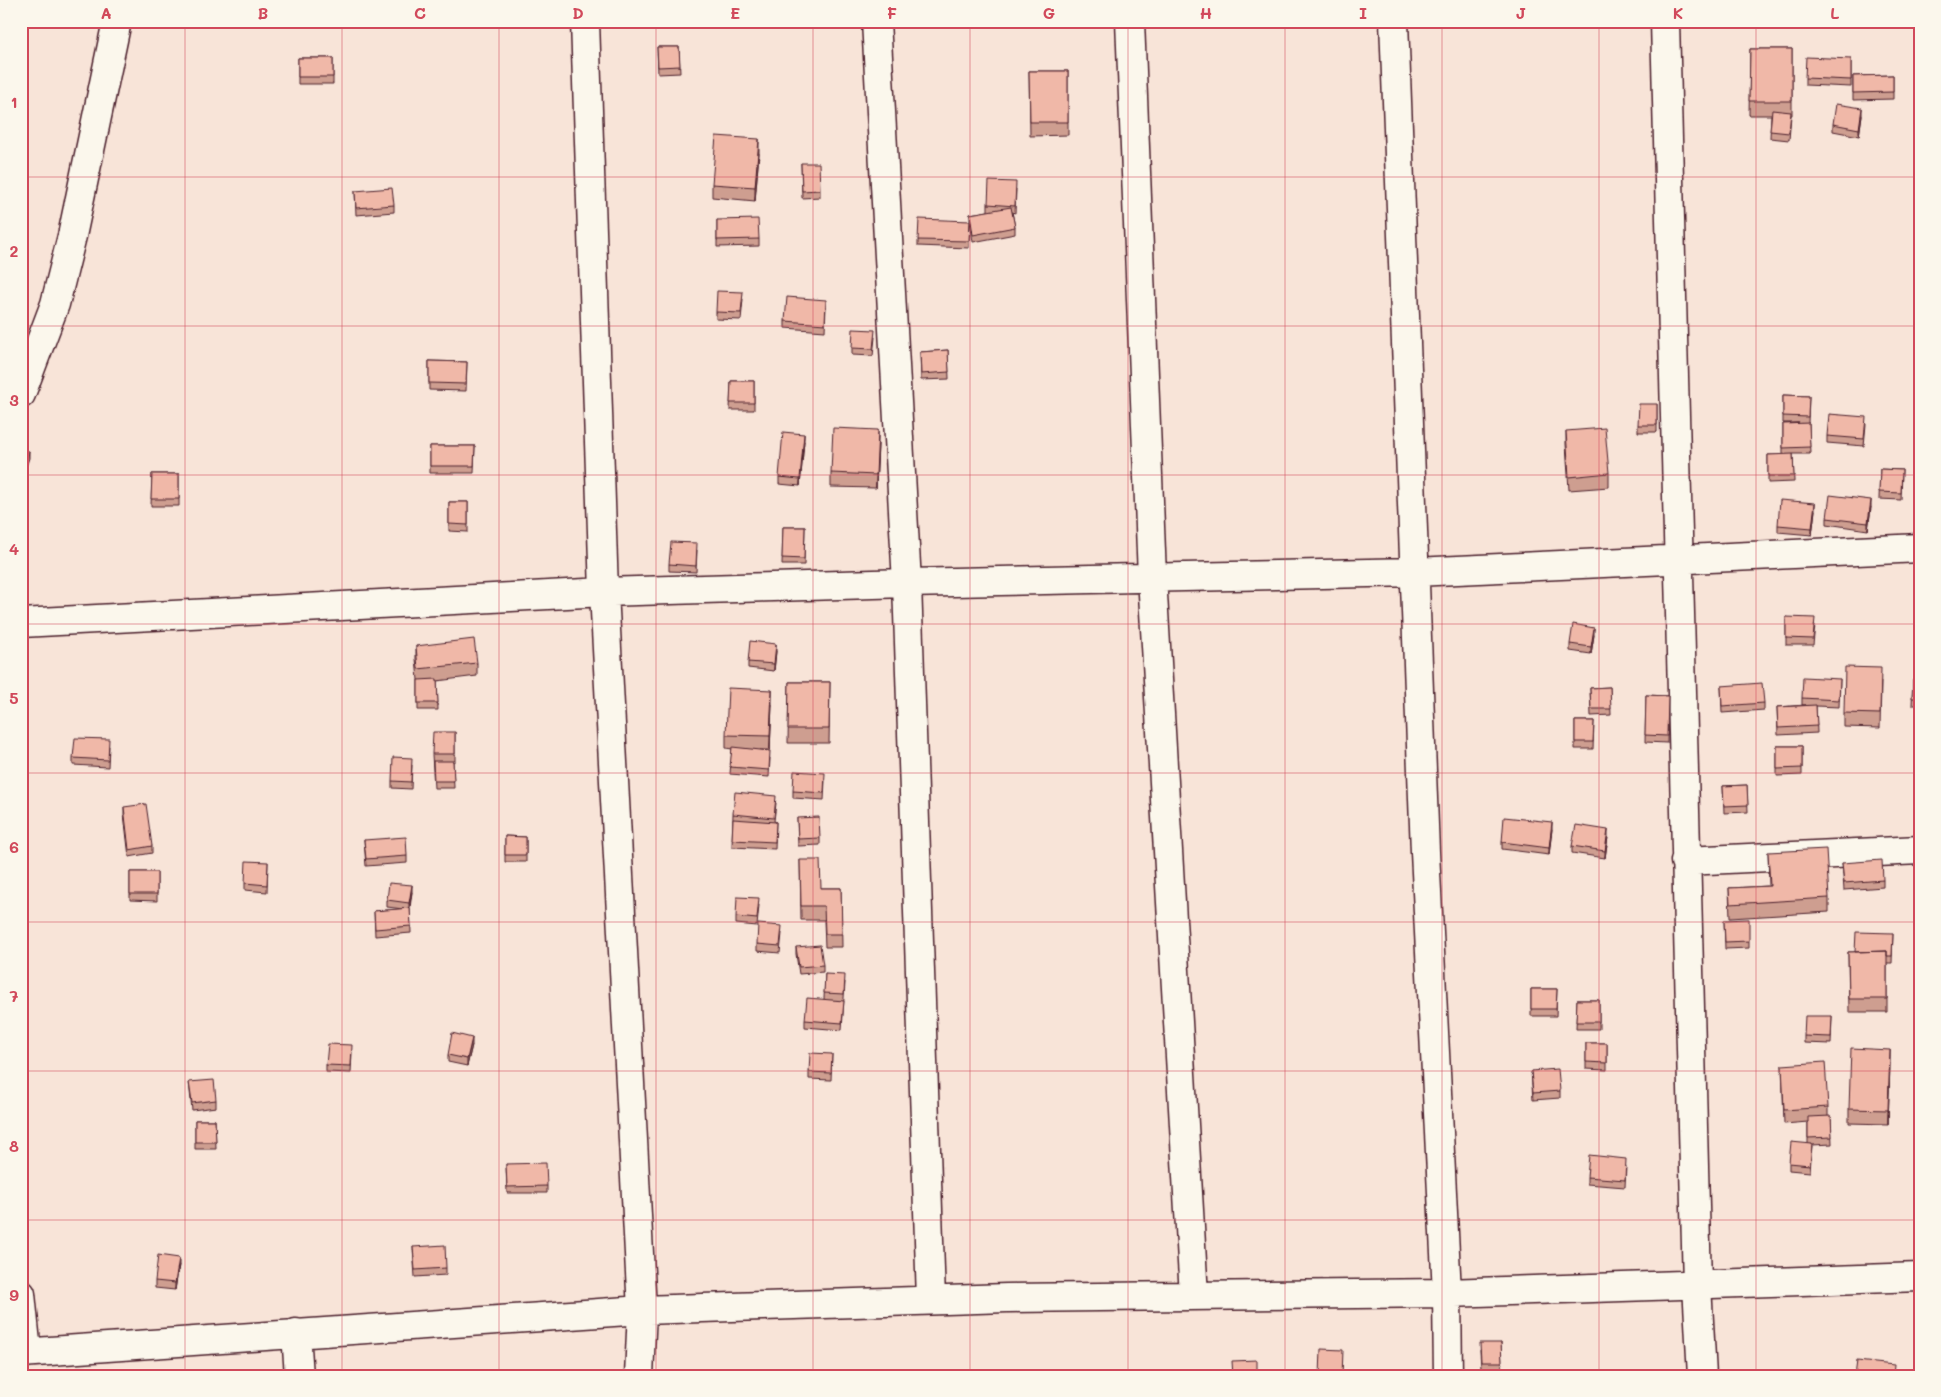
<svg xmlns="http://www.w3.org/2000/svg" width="1941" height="1397" viewBox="0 0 1941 1397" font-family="Mali,sans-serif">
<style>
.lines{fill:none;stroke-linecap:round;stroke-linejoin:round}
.minor-casing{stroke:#4a1f2b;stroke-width:31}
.minor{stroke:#fbf7ec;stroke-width:28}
.wall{fill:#ce9e90;stroke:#4a1f2b}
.shaded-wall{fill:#a88176;stroke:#4a1f2b}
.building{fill:#f0b8a8;stroke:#4a1f2b}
.grid{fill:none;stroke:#d1495b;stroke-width:1;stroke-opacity:0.55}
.neatline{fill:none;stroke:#d1495b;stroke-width:2}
.grid-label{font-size:16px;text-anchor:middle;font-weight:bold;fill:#d1495b}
</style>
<rect width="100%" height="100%" fill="#f8e4d8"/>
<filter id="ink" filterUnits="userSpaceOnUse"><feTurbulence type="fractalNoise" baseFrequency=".02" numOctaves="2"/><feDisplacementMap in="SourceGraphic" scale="10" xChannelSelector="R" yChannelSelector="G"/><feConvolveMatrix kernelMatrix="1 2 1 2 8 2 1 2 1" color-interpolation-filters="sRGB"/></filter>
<g filter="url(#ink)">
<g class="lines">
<defs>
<path id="minor" d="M 585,21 L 604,592 L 642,1310 L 639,1376
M 876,21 L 907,583 L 931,1300
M 1130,21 L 1152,577 L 1194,1296
M 1394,21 L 1425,852 L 1447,1293 L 1448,1376
M 1665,21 L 1697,1285 L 1702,1376
M 21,394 L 55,304 L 72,236 L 117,21
M 21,623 L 604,592 L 907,583 L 1415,572 L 1920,548
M 1685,861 L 1920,850
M 21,1294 L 27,1353
M 296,1333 L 299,1376
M 21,1353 L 642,1310 L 1007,1298 L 1447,1293 L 1920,1277"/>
</defs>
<use href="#minor" class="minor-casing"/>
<use href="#minor" class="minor"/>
</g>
<path class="wall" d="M 657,47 L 679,47 L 680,73 L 658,74 Z
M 1750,49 L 1792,49 L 1792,115 L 1791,115 L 1789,140 L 1770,138 L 1771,115 L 1749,115 Z
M 298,58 L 333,58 L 333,84 L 298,84 Z
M 1851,59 L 1851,87 L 1805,85 L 1805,78 Z
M 1029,71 L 1068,71 L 1068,135 L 1030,136 Z
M 1893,75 L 1893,99 L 1853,100 L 1853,76 Z
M 1862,115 L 1859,136 L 1833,131 L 1833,124 Z
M 759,153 L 755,201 L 712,197 L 712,184 Z
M 801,163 L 820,190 L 820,197 L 802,198 Z
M 1016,189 L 1015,213 L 1012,212 L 1015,227 L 1015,234 L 973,242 L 970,221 L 970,214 L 988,211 L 988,204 Z
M 355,191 L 394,205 L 394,212 L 356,215 Z
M 717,220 L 759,239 L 759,246 L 717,247 Z
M 970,221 L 969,248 L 918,246 L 918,240 Z
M 743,299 L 741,320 L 716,319 L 716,312 Z
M 826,306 L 825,331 L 785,328 L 785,321 Z
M 875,337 L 873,356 L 852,355 L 852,348 Z
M 948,350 L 949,379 L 921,380 L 920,352 Z
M 429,361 L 467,362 L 466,391 L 429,390 Z
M 731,381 L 754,381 L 754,410 L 730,410 Z
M 1783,395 L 1809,396 L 1808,423 L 1809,423 L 1810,454 L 1793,454 L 1794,482 L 1768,483 L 1768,455 L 1783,455 L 1783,424 L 1799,423 L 1783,423 Z
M 1657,404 L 1657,432 L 1638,432 L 1638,425 Z
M 1866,424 L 1864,446 L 1827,443 L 1827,436 Z
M 1566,431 L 1609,473 L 1609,487 L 1569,490 L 1566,444 Z
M 804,441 L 800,486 L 779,484 L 779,477 Z
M 878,444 L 876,488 L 831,487 L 831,473 Z
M 430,446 L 475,446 L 474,473 L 430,473 Z
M 1880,469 L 1902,470 L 1901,500 L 1879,499 Z
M 152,474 L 179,474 L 179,506 L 151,506 Z
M 449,502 L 468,502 L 468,532 L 449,531 Z
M 1871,507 L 1868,530 L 1827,524 L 1827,518 Z
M 1815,510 L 1812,535 L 1778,532 L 1778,525 Z
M 783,527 L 805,527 L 804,565 L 782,565 Z
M 697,550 L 696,572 L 669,571 L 669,564 Z
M 1786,617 L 1815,625 L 1813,645 L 1786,645 Z
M 1594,635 L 1591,654 L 1570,651 L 1570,644 Z
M 416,646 L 477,663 L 477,676 L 437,681 L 438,710 L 418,710 L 418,680 L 416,659 Z
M 776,651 L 774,671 L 748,668 L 748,662 Z
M 1840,679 L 1839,707 L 1816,706 L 1817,733 L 1778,735 L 1777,707 L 1806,705 L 1802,705 L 1802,698 Z
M 1913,679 L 1920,679 L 1920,705 L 1912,705 Z
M 789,682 L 830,682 L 829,743 L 788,743 Z
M 1881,682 L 1880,728 L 1844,727 L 1844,713 Z
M 1721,686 L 1764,703 L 1764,710 L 1722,713 Z
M 1610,687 L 1611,715 L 1591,716 L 1590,688 Z
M 1646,695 L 1668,696 L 1667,743 L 1645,742 Z
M 772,704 L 770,750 L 760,750 L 770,758 L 769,777 L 730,774 L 732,749 L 726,748 L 726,735 Z
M 1575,721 L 1594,721 L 1593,749 L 1575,749 Z
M 455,732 L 455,761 L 453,761 L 454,788 L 434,788 L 432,754 Z
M 109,746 L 108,767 L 73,765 L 73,758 Z
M 1777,746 L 1802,746 L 1802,775 L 1777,776 Z
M 412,765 L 411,789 L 392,788 L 392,781 Z
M 825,780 L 824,800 L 793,798 L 793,791 Z
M 1747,785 L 1748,812 L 1724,813 L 1723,786 Z
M 776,803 L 774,821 L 776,822 L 775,849 L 732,847 L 733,814 Z
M 124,807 L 152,846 L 152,853 L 129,857 L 124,814 Z
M 797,818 L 820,838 L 820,845 L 798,846 Z
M 1552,829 L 1549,855 L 1502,849 L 1502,842 Z
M 505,836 L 526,837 L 526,862 L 505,862 Z
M 1608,837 L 1605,858 L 1572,853 L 1572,846 Z
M 364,840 L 407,856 L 407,863 L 366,866 Z
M 1768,852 L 1829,898 L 1829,912 L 1730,918 L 1729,888 L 1769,886 Z
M 800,860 L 821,888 L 841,888 L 842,947 L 825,947 L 824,920 L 801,920 Z
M 268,862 L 267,892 L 245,890 L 245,883 Z
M 1842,863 L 1883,880 L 1883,887 L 1844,890 Z
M 130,872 L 157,872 L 157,901 L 130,900 Z
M 412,892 L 410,908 L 411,933 L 375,936 L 374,911 L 403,909 L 387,907 L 387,900 Z
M 1916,903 L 1920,903 L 1920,930 L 1915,930 Z
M 759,905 L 757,926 L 736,924 L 736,917 Z
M 1724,920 L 1749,941 L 1749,948 L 1725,949 Z
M 782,933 L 780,953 L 757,951 L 757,944 Z
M 1893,933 L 1892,963 L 1887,963 L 1887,1012 L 1849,1012 L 1848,952 L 1855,952 Z
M 796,947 L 823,965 L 823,972 L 799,974 L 796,954 Z
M 825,974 L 845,982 L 842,1030 L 805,1027 L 805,1020 L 824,999 Z
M 1531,989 L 1557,989 L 1556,1016 L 1531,1016 Z
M 1577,1000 L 1599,1000 L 1599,1029 L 1576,1029 Z
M 1832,1016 L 1831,1044 L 1804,1043 L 1804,1036 Z
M 1586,1043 L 1607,1043 L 1607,1070 L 1586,1069 Z
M 472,1045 L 467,1066 L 448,1062 L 448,1055 Z
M 352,1052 L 351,1073 L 326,1072 L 326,1065 Z
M 832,1054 L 831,1080 L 809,1079 L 809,1072 Z
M 1890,1063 L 1888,1124 L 1849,1123 L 1849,1109 Z
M 1782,1065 L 1828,1107 L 1828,1117 L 1831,1116 L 1832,1144 L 1812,1145 L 1810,1172 L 1789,1170 L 1789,1163 L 1808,1144 L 1808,1122 L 1784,1124 Z
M 1531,1071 L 1560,1091 L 1560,1098 L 1533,1100 Z
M 189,1082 L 216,1100 L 216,1107 L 192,1110 Z
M 1917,1094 L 1920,1094 L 1920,1122 L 1918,1123 Z
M 195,1120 L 215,1120 L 216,1149 L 195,1149 Z
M 506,1164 L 547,1186 L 547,1193 L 507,1193 Z
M 1626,1166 L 1625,1187 L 1587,1184 L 1587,1177 Z
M 413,1247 L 446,1268 L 446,1275 L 415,1277 Z
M 179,1265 L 175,1290 L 155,1288 L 155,1281 Z
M 1501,1343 L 1502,1369 L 1481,1369 L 1480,1350 Z"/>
<path class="shaded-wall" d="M 1862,108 L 1862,115 L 1859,136 L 1859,129 Z
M 759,139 L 759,153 L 755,201 L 755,187 Z
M 878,430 L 878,444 L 876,488 L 876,475 Z
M 804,434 L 804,441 L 800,486 L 800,479 Z
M 29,451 L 29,458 L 21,481 L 21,474 Z
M 1871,500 L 1871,507 L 1868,530 L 1868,523 Z
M 1815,503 L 1815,510 L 1812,535 L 1812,528 Z
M 1594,628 L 1594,635 L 1591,654 L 1591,647 Z
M 776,644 L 776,651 L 774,671 L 774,664 Z
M 772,690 L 772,704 L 770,750 L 770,736 Z
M 1552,822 L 1552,829 L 1549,855 L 1549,848 Z
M 1608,830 L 1608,837 L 1605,858 L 1605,851 Z
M 412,885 L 412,892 L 409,910 L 409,903 Z
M 472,1038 L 472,1045 L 467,1066 L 467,1059 Z
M 1890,1050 L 1890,1063 L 1888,1124 L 1888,1110 Z
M 179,1258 L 179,1265 L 175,1290 L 175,1283 Z"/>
<path class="building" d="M 657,47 L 679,47 L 680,66 L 658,67 Z
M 1750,49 L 1792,49 L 1792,101 L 1749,101 Z
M 1806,57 L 1851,59 L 1851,80 L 1805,78 Z
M 298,58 L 333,58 L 333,77 L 298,77 Z
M 1029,71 L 1068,71 L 1068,122 L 1030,122 Z
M 1893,75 L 1893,92 L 1853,93 L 1853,76 Z
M 1836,104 L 1862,108 L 1859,129 L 1833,124 Z
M 1772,110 L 1791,112 L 1789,133 L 1770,131 Z
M 716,136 L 759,139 L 755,187 L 712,184 Z
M 801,163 L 819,163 L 820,190 L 802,191 Z
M 989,181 L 1016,182 L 1015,206 L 988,204 Z
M 392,188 L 394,205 L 356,208 L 355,191 Z
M 1011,207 L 1015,227 L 973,235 L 970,214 Z
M 758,219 L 759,239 L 717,240 L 717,220 Z
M 919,219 L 970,221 L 969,241 L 918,240 Z
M 717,291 L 743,292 L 741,313 L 716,312 Z
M 787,297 L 826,300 L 825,324 L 785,321 Z
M 853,329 L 875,330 L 873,349 L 852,348 Z
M 948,350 L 949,372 L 921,374 L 920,352 Z
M 429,361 L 467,362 L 466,384 L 429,383 Z
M 731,381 L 754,381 L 754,403 L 730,403 Z
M 1783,395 L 1809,396 L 1808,417 L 1783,416 Z
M 1639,404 L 1657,404 L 1657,425 L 1638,425 Z
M 1829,414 L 1866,417 L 1864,439 L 1827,436 Z
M 1809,423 L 1810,447 L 1783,448 L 1783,424 Z
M 833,428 L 878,430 L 876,475 L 831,473 Z
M 1605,428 L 1609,473 L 1569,477 L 1566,431 Z
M 783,432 L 804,434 L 800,479 L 779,477 Z
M 430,446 L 475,446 L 474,466 L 430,466 Z
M 21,449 L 29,451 L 21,474 Z
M 1793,454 L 1794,476 L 1768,476 L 1768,455 Z
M 1880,469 L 1902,470 L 1901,493 L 1879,492 Z
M 152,474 L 179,474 L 179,499 L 151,499 Z
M 1830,495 L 1871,500 L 1868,523 L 1827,518 Z
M 1780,500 L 1815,503 L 1812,528 L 1778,525 Z
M 449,502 L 468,502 L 468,525 L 449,524 Z
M 783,527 L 805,527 L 804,559 L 782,558 Z
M 671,542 L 697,543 L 696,566 L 669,564 Z
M 1786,617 L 1815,618 L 1813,639 L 1786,638 Z
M 1573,624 L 1594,628 L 1591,647 L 1570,644 Z
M 474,639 L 477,663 L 418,669 L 416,646 Z
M 750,641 L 776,644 L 774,664 L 748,662 Z
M 1845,667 L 1881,668 L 1880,714 L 1844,713 Z
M 1803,677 L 1840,679 L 1839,700 L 1802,698 Z
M 437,679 L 438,703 L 418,703 L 418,680 Z
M 1913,679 L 1920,679 L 1920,698 L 1912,698 Z
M 789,682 L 830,682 L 829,729 L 788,729 Z
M 1762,683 L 1764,703 L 1722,706 L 1721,686 Z
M 1610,687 L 1611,709 L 1591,709 L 1590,688 Z
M 728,688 L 772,690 L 770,736 L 726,735 Z
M 1646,695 L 1668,696 L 1667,736 L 1645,735 Z
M 1816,705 L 1817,726 L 1778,728 L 1777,707 Z
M 1575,721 L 1594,721 L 1593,742 L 1575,742 Z
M 433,732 L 455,732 L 455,754 L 432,754 Z
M 75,738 L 109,739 L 108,760 L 73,758 Z
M 1777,746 L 1802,746 L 1802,768 L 1777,769 Z
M 732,747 L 770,751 L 769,770 L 730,767 Z
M 393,757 L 412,758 L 411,782 L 392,781 Z
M 433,761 L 453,761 L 454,781 L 434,781 Z
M 794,771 L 825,773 L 824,793 L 793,791 Z
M 1747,785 L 1748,805 L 1724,806 L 1723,786 Z
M 735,792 L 776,796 L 774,818 L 733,814 Z
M 146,804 L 152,846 L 129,850 L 124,807 Z
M 819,817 L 820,838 L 798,839 L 797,818 Z
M 1504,817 L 1552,822 L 1549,848 L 1502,842 Z
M 733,819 L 776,822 L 775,842 L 732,840 Z
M 1576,825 L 1608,830 L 1605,851 L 1572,846 Z
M 505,836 L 526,837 L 526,855 L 505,855 Z
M 406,837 L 407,856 L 366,859 L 364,840 Z
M 1826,849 L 1829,898 L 1730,904 L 1729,888 L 1770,886 L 1768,852 Z
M 800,860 L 820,860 L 821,888 L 841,888 L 842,934 L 825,934 L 824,906 L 801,906 Z
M 1882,860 L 1883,880 L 1844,883 L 1842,863 Z
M 246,861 L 268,862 L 267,885 L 245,883 Z
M 130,872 L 157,872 L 157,894 L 130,894 Z
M 389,883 L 412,885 L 409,903 L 387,900 Z
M 737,897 L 759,898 L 757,919 L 736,917 Z
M 1916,903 L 1920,903 L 1920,923 L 1915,923 Z
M 410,908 L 411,926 L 375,929 L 374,911 Z
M 1749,919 L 1749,941 L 1725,942 L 1724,920 Z
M 758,924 L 782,926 L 780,946 L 757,944 Z
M 1856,932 L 1893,933 L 1892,956 L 1887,956 L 1887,951 L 1855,952 Z
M 820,945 L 823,965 L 799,967 L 796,947 Z
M 1887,951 L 1887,999 L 1849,999 L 1848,952 Z
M 825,974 L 845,975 L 844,994 L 824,993 Z
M 1531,989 L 1557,989 L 1556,1009 L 1531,1009 Z
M 807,998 L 844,1001 L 842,1023 L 805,1020 Z
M 1577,1000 L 1599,1000 L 1599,1022 L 1576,1022 Z
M 1805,1016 L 1832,1016 L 1831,1037 L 1804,1036 Z
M 452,1033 L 472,1038 L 467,1059 L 448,1055 Z
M 1586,1043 L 1607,1043 L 1607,1063 L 1586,1062 Z
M 328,1044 L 352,1045 L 351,1066 L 326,1065 Z
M 1851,1048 L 1890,1050 L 1888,1110 L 1849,1109 Z
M 810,1053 L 832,1054 L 831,1073 L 809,1072 Z
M 1825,1062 L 1828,1107 L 1784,1110 L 1782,1065 Z
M 1558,1069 L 1560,1091 L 1533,1093 L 1531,1071 Z
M 214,1080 L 216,1100 L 192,1103 L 189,1082 Z
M 1917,1094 L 1920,1094 L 1920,1116 L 1918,1116 Z
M 1831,1116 L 1832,1137 L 1808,1138 L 1808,1117 Z
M 195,1120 L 215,1120 L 216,1142 L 195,1142 Z
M 1791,1142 L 1812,1144 L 1810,1165 L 1789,1163 Z
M 1589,1155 L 1626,1159 L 1625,1180 L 1587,1177 Z
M 546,1163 L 547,1186 L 507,1187 L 506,1164 Z
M 445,1245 L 446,1268 L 415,1270 L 413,1247 Z
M 158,1255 L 179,1258 L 175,1283 L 155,1281 Z
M 1480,1343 L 1501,1343 L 1502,1362 L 1481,1362 Z
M 1321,1349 L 1343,1350 L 1342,1376 L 1320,1376 Z
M 1257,1360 L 1257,1376 L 1233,1376 L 1232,1361 Z
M 1857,1361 L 1894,1365 L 1893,1376 L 1855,1376 Z"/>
</g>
<path class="grid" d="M 185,21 L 185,1376M 342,21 L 342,1376M 499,21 L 499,1376M 656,21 L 656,1376M 813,21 L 813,1376M 970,21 L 970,1376M 1128,21 L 1128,1376M 1285,21 L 1285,1376M 1442,21 L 1442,1376M 1599,21 L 1599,1376M 1756,21 L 1756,1376M 21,177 L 1920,177M 21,326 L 1920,326M 21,475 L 1920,475M 21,624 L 1920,624M 21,773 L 1920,773M 21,922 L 1920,922M 21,1071 L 1920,1071M 21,1220 L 1920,1220"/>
<rect width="1941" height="1397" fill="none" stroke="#fbf7ec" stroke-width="55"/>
<rect x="28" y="28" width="1886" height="1342" class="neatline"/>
<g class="grid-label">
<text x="106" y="19">A</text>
<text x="263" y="19">B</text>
<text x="420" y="19">C</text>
<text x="578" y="19">D</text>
<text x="735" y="19">E</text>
<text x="892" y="19">F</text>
<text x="1049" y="19">G</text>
<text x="1206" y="19">H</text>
<text x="1363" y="19">I</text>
<text x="1521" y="19">J</text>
<text x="1678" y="19">K</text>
<text x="1835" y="19">L</text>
<text x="14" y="108">1</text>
<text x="14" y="257">2</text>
<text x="14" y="406">3</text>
<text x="14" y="555">4</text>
<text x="14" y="704">5</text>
<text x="14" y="853">6</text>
<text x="14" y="1002">7</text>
<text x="14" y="1152">8</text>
<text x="14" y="1301">9</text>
</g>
</svg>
